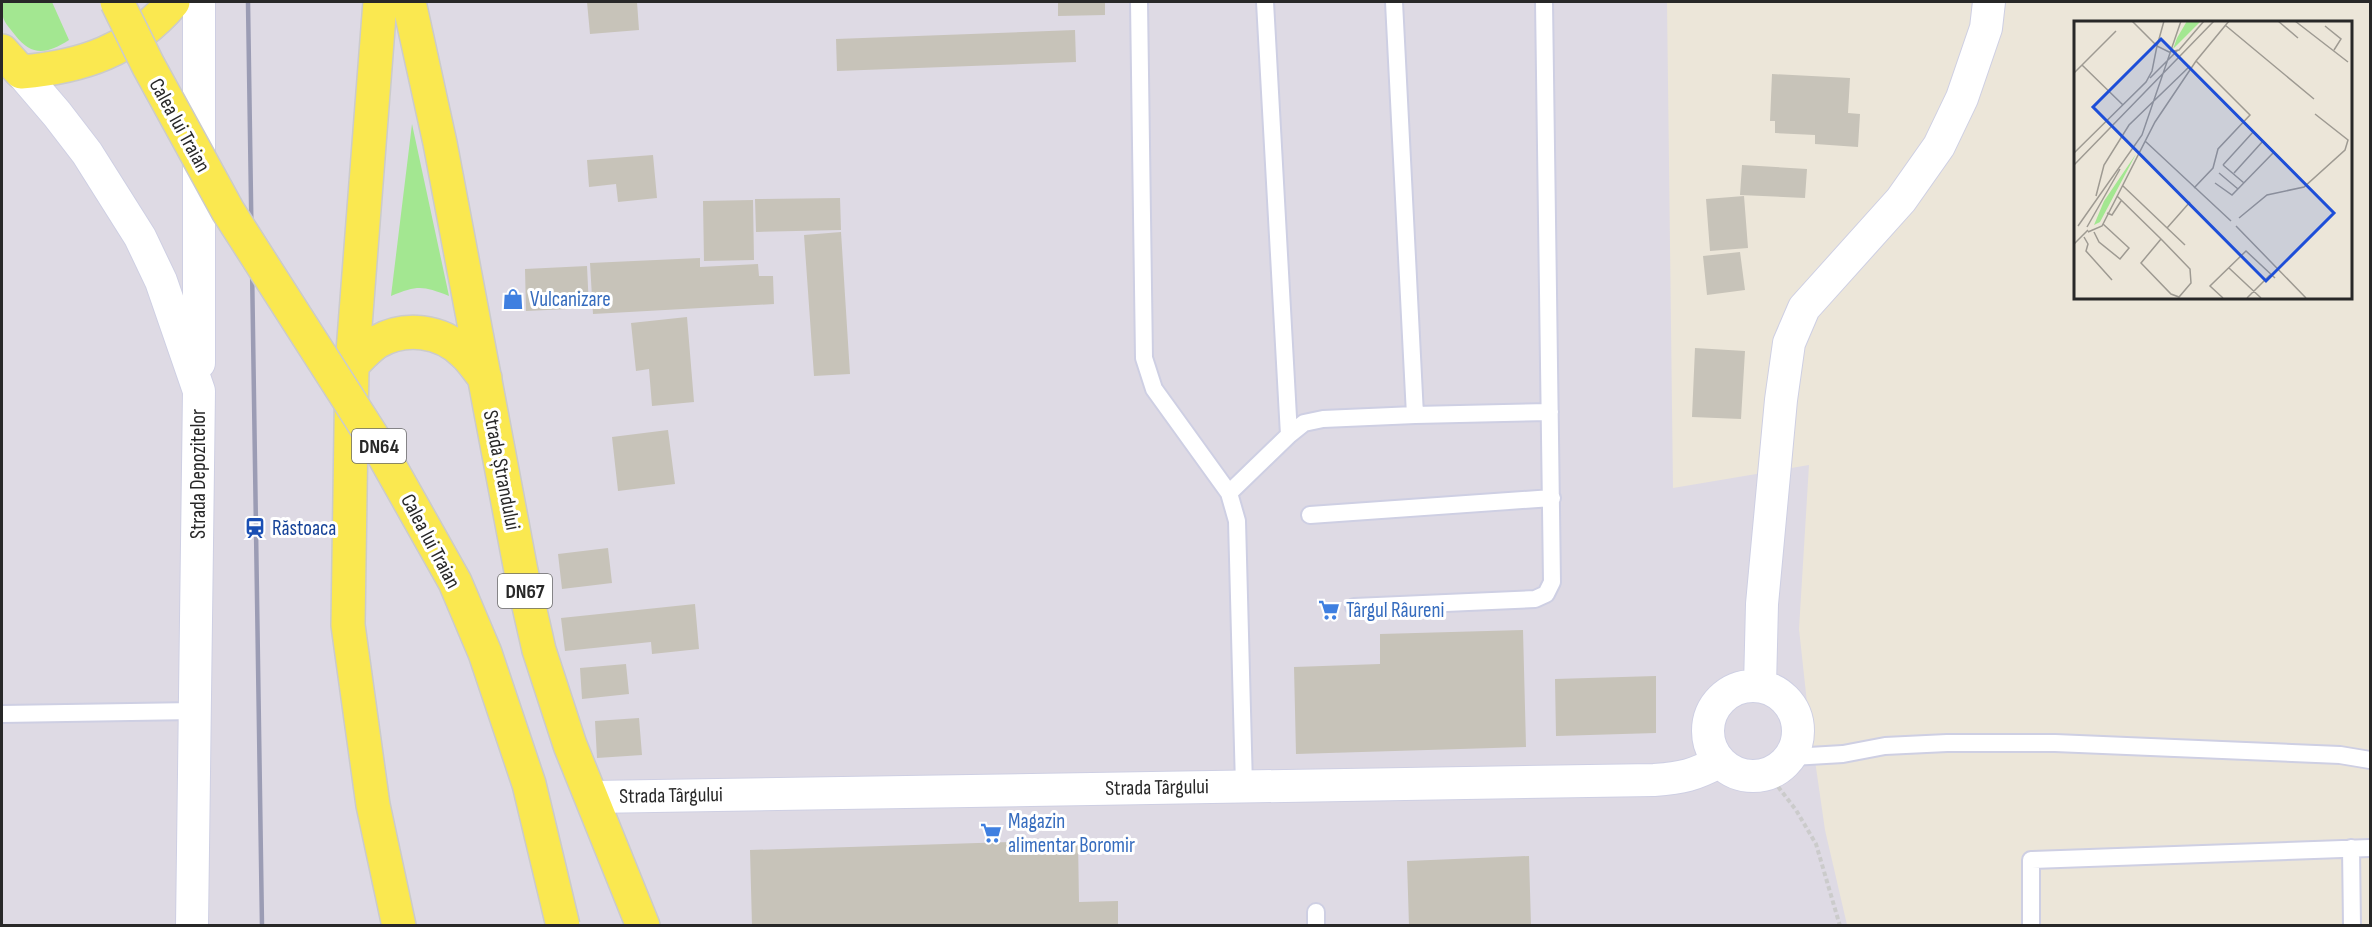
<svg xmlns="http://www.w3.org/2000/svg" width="2372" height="927" viewBox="0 0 2372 927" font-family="'Sofia Sans Condensed',sans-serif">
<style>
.industrial{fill:#dedae4}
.green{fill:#a3e791}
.building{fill:#c7c3b9}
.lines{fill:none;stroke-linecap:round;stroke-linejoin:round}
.lane-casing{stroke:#cecfe3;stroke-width:20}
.street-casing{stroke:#cecfe3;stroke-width:34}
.primary-casing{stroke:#cbcbcb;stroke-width:36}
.path{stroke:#cbcbcb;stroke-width:4;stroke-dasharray:4.5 3;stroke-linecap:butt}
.lane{stroke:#fff;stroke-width:16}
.street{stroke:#fff;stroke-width:32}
.primary{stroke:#fae850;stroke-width:33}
.rail{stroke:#9b9cb4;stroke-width:4.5}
.primary-bridge-casing{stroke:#cbcbcb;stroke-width:36;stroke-linecap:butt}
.primary-bridge{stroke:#fae850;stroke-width:33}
.labels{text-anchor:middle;stroke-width:6;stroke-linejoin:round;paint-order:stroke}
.shield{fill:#fff;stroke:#686868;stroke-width:1.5}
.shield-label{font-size:20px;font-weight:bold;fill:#282828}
.street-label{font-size:21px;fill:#282828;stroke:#fff}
.shop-label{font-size:21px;fill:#366cbe;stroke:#fff;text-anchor:start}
.transit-label{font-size:21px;fill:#164399;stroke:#fff;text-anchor:start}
.inset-road{fill:none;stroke:#9e9a92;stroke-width:1.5}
.view{fill:#1d4ed8;fill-opacity:0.15;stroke:#1d4ed8;stroke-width:3}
.inset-edge{fill:none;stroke:#282828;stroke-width:3}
</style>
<rect width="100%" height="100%" fill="#ece6d9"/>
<path class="industrial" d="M 2,2 L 1667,2 L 1673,488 L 1809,465 L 1799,629 L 1808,712 L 1825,830 L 1847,925 L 2,926 Z"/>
<path class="green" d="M 2,2 L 52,2 L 69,40 C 47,54 32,57 15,35 C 4,21 1,19 2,2 Z
M 412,124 L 449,296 C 423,286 418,285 391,296 Z"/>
<path class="building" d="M 587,2 L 637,2 L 639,30 L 590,34 Z
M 1058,2 L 1105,2 L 1105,15 L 1058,16 Z
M 1075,30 L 1076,62 L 837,71 L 836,39 Z
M 1772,74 L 1850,78 L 1848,113 L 1860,114 L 1858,147 L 1815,144 L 1815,135 L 1775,133 L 1775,121 L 1770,121 Z
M 653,155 L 657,198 L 618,202 L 616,184 L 589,187 L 587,160 Z
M 1742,165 L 1807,169 L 1805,198 L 1740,195 Z
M 1744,196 L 1748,248 L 1710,251 L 1706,199 Z
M 840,198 L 841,230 L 756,232 L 755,199 Z
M 753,200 L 754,260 L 704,261 L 703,201 Z
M 841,232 L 850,374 L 814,376 L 804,235 Z
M 1740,252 L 1745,290 L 1707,295 L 1703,256 Z
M 700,258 L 700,267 L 758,264 L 759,276 L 773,276 L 774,304 L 593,314 L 590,263 Z
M 587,266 L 589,308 L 526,311 L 525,269 Z
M 687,317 L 694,402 L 652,406 L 649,369 L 636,371 L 631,323 Z
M 1695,348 L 1745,351 L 1741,419 L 1692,417 Z
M 668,430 L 675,484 L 618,491 L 612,437 Z
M 608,548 L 612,583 L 562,589 L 558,554 Z
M 695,604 L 699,649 L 652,654 L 651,642 L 565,651 L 561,618 Z
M 1523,630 L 1526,747 L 1296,754 L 1294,667 L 1380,664 L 1380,634 Z
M 626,664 L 629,694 L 582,699 L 580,668 Z
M 1656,676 L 1656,733 L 1556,736 L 1555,679 Z
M 639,718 L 642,755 L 597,758 L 595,721 Z
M 1078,840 L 1079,902 L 1118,901 L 1118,926 L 752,926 L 750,850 Z
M 1529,856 L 1531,926 L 1409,926 L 1407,861 Z"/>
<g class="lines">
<defs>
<path id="lane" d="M 1139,2 L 1144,358 L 1154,389 L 1229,493 L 1237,521 L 1244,786
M 1265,2 L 1289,435
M 1394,2 L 1415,415
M 1229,493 L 1289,435 L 1304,423 L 1323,419 L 1415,415 L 1550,412
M 1310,515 L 1552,498
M 1354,607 L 1535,599 L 1546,594 L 1552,582 L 1544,2
M 2,714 L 195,711
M 1792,757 L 1843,754 L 1885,746 L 1947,743 L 2055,743 L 2340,755 L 2370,760
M 2351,848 L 2352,926
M 1316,912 L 1316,926
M 2031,926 L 2031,860 L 2370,848"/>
<path id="street" d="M 199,2 L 199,363
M 21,72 L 57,114 L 87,153 L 140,237 L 161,281 L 199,391 L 192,926
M1708 731a45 45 0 1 1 90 0a45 45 0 1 1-90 0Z
M 1760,686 L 1762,604 L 1781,400 L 1789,343 L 1804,308 L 1901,200 L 1939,146 L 1962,98 L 1986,28 L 1989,2
M 592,797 L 1654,780 C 1683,778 1694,775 1719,762"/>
<path id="primary" d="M 380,2 L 352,365 L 348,625 L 373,805 L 399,926
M 409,2 L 440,143 L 521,571 L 539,650 L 570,745 L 643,926
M 2,51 L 21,72 C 83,67 132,50 173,2
M 352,365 C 360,357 368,348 377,342 C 405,326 441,330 464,353 C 472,360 478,370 485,378"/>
</defs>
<use href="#lane" class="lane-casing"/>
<use href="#street" class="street-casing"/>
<use href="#primary" class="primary-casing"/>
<path class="path" d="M 1769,775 L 1796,810 L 1816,844 L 1840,926"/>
<use href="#lane" class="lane"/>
<use href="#street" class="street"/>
<use href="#primary" class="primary"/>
<path class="rail" d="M 248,2 L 262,926"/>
<defs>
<path id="primary-bridge" d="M 117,2 L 148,65 L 228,211 L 379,447 L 455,582 L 485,653 L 529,784 L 563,926"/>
</defs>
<use href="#primary-bridge" class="primary-bridge-casing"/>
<use href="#primary-bridge" class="primary-bridge"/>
</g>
<defs>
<symbol id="shop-bare" viewBox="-9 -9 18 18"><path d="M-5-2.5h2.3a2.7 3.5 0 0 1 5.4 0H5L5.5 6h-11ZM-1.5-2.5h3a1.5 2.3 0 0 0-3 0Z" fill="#3f7fe0" stroke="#fff" stroke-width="2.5" paint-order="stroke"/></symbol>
<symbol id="station-bare" viewBox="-9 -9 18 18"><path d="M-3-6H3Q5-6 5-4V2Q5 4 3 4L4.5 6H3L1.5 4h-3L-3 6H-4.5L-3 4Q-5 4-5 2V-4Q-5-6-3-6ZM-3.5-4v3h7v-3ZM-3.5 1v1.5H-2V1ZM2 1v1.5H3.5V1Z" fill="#1a4fb4" stroke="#fff" stroke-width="2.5" paint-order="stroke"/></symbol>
<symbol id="supermarket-bare" viewBox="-9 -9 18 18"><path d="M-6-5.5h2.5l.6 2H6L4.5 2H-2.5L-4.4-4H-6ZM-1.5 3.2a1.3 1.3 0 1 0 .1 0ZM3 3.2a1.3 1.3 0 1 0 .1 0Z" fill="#3f7fe0" stroke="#fff" stroke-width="2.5" paint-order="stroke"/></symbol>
</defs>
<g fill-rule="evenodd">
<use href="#shop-bare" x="498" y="284" width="30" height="30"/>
<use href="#station-bare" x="240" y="513" width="30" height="30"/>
<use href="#supermarket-bare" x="1314" y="595" width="30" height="30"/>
<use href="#supermarket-bare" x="976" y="818" width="30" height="30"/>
</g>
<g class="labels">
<g class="shield">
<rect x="352" y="429" width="54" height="34" rx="4.5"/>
<rect x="498" y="574" width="54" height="34" rx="4.5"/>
</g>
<g class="shield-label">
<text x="379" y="453">DN64</text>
<text x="525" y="598">DN67</text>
</g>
<g class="street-label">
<text transform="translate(180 125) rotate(61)" y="7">Calea lui Traian</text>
<text transform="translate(502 470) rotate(79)" y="7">Strada Ștrandului</text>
<text transform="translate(198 474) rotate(-90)" y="7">Strada Depozitelor</text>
<text transform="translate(431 541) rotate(62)" y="7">Calea lui Traian</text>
<text transform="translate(1157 787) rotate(-1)" y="7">Strada Târgului</text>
<text transform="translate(671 795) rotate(-1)" y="7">Strada Târgului</text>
</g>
<g class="shop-label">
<text x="530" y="306">Vulcanizare</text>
<text x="1346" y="617">Târgul Râureni</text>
<text x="1008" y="828">Magazin<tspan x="1008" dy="24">alimentar Boromir</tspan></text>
</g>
<g class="transit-label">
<text x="272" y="535">Răstoaca</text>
</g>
</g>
<g transform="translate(2074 21)">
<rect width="278" height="278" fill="#ece6d9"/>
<path d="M 113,0 L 127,0 L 99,28 L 103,17 ZM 62,133 L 26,201 L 20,204 L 30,180 Z" fill="#a3e791"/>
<path class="inset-road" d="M 90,0 L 83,25 L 95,31 L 105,29 L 130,0M 204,0 L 224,17M 221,0 L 274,41M 151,4 L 240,78M 251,5 L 267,18 L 260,29M 8,44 L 49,84M 0,52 L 42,10M 76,57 L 104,29M 71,120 L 157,200M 0,132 L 72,61 L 78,50 L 83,25 L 58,0M 0,144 L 140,0M 149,144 L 180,110M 149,144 L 170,162M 145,152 L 164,168M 160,152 L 189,120M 141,162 L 158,174 L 200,131 L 170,101M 49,165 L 111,224M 120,167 L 139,147 L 144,128 L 176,94 L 122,40M 22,175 L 30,144 L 55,104 L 116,45M 43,175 L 87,218 L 116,248 L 117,262 L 105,276 L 97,273 L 67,242 L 87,218M 33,192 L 38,194 L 47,180M 165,197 L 193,174 L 230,166 L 271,129 L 274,119 L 241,93M 4,205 L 68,114 L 107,0M 162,205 L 232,277M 13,206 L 46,148M 93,207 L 116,181M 14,211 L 28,205 L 81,101 L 122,40 L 155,0M 20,211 L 25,221 L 46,238 L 55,227 L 29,203M 10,216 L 14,223 L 12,230 L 38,259M 0,223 L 14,209M 155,247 L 187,277M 149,277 L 136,265 L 172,230 L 201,257M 173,277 L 197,253"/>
<path class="view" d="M 87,18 L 260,192 L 192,260 L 19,86 Z"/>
<rect width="278" height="278" class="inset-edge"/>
</g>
<rect width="2372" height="927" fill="none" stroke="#282828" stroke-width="6"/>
</svg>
